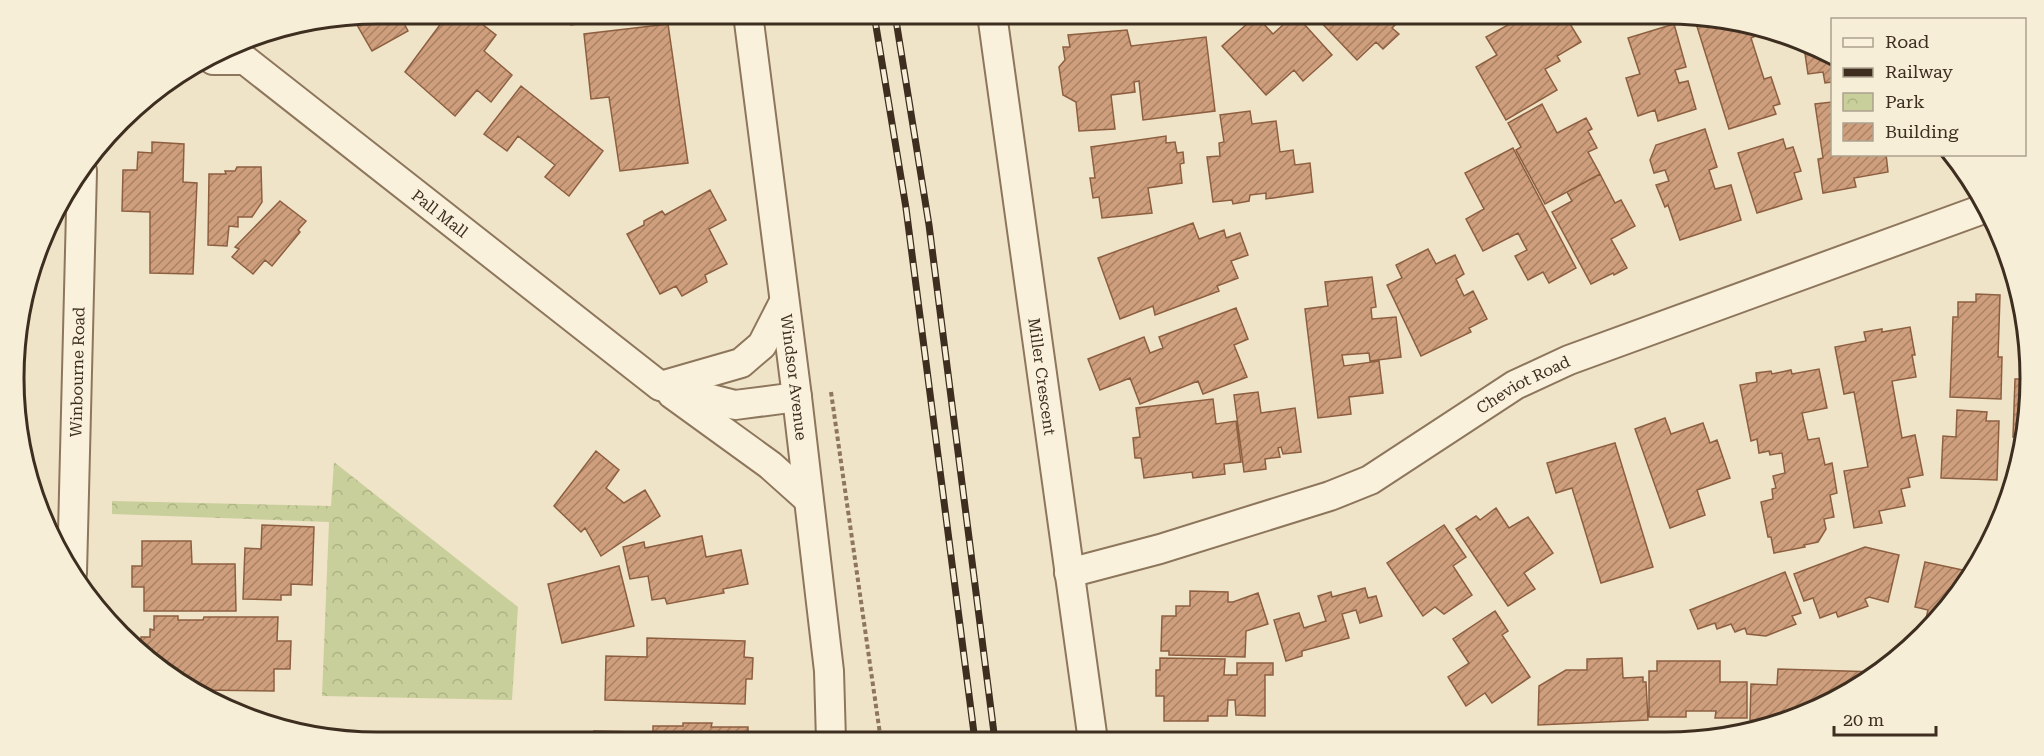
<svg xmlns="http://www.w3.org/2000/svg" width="2044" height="756" viewBox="0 0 2044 756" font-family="'Roboto Serif',serif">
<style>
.park{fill:url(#park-crowns)}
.building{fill:url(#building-hatch);stroke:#8d5f41;stroke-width:1.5}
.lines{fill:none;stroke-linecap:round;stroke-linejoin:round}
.minor-casing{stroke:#8d765c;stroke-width:32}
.path{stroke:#8d765c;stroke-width:4;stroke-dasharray:4.5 3;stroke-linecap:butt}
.minor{stroke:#faf1dc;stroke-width:28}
.rail-casing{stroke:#3d2e20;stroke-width:7}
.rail{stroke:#f7eed8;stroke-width:4.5;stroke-dasharray:14;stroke-linecap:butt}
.labels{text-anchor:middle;stroke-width:5;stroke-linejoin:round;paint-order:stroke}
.street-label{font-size:16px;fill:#3d2e20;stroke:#f7eed8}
.rim{fill:none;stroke:#3d2e20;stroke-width:3}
</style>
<defs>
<pattern id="park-crowns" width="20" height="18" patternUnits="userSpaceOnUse" patternTransform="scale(1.5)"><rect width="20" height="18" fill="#c9cf9b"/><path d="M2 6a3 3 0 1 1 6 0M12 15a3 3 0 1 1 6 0" fill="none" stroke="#aeb285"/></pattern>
<pattern id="building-hatch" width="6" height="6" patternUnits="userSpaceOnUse" patternTransform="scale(1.5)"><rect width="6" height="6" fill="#cf9f7d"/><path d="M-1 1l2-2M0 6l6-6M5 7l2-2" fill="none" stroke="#a98266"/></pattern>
</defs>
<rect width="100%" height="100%" fill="#f0e4c8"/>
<path class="park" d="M 334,462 L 518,607 L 512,700 L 322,696 L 329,522 L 112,514 L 112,501 L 331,506 Z"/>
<path class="building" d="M 378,14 L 399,14 L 408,31 L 372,51 L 353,18 Z
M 455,14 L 469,14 L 496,35 L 484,51 L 512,75 L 491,102 L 477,90 L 455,116 L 405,72 L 445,18 L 449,20 Z
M 570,14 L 649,14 L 571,25 Z
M 1295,14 L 1332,55 L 1303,81 L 1294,70 L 1266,95 L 1222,46 L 1256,16 L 1273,34 Z
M 1313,14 L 1406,14 L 1392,28 L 1399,34 L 1383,49 L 1376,42 L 1357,60 Z
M 1528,14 L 1564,14 L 1581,42 L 1557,56 L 1560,61 L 1545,69 L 1557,90 L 1506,120 L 1476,67 L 1497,55 L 1486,37 Z
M 1634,14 L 1667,14 L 1637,23 Z
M 1694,17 L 1755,25 L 1758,35 L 1751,38 L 1764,79 L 1771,77 L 1780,104 L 1773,106 L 1776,114 L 1729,129 Z
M 668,24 L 688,163 L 620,171 L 609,97 L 591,99 L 584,34 Z
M 1674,24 L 1686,67 L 1675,70 L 1679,83 L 1688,81 L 1696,109 L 1658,121 L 1655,110 L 1638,116 L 1626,78 L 1640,74 L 1628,38 Z
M 1127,30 L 1131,46 L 1206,37 L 1215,111 L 1143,120 L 1139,81 L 1134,82 L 1135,92 L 1111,95 L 1115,129 L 1079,131 L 1076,102 L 1063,95 L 1059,67 L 1065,60 L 1063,47 L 1070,47 L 1068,35 Z
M 1804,47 L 1832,62 L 1832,82 L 1825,83 L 1823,72 L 1808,74 Z
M 521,86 L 603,151 L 569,196 L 545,177 L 555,165 L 518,136 L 507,151 L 484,134 Z
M 1832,102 L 1832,154 L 1886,154 L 1888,172 L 1854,178 L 1856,187 L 1823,193 L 1818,159 L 1823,158 L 1815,104 Z
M 1542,104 L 1557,133 L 1586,118 L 1592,129 L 1588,131 L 1597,148 L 1588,152 L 1600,174 L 1545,204 L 1516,150 L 1521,147 L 1508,123 Z
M 1250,111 L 1252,124 L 1276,121 L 1280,152 L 1293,150 L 1295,165 L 1310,163 L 1313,192 L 1266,199 L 1266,193 L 1250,195 L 1249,201 L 1233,204 L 1232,200 L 1213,202 L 1207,157 L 1220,156 L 1219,143 L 1224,142 L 1220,115 Z
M 1705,129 L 1717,167 L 1709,170 L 1715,189 L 1731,185 L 1741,220 L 1680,240 L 1668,205 L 1665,207 L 1656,185 L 1669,181 L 1665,170 L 1654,173 L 1650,160 L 1656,145 Z
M 1166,136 L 1166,143 L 1175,142 L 1177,153 L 1183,152 L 1184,163 L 1180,164 L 1182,183 L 1148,188 L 1152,213 L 1102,218 L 1099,197 L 1093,198 L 1090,178 L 1095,178 L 1091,147 Z
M 1783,139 L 1786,149 L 1793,147 L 1801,171 L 1794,173 L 1802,199 L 1757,213 L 1738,153 Z
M 152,142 L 184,144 L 183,182 L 197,183 L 193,274 L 150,273 L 150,212 L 122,211 L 123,170 L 137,170 L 138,152 L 152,153 Z
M 1513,148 L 1576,268 L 1549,283 L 1543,272 L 1528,280 L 1515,256 L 1527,250 L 1518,233 L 1483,251 L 1466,219 L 1484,209 L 1465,173 Z
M 237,167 L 261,167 L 262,202 L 252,217 L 238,217 L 238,227 L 229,226 L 227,246 L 208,245 L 209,174 L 226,174 L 225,171 L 235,171 Z
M 1600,174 L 1615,203 L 1621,200 L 1635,226 L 1611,239 L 1627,268 L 1614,275 L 1613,273 L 1591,284 L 1552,212 L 1572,201 L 1567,192 Z
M 710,190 L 726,220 L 709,229 L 727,264 L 705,275 L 707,282 L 682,296 L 676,286 L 660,294 L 627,234 L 644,225 L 644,221 L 662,211 L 665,215 Z
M 280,201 L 306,221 L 298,230 L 300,232 L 272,266 L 265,260 L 253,274 L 232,257 L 239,249 L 235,247 Z
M 1193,223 L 1199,239 L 1224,230 L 1226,238 L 1240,233 L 1248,255 L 1231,261 L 1238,278 L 1217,286 L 1219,291 L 1155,315 L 1153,306 L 1120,319 L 1098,258 Z
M 1428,249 L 1436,264 L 1455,255 L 1464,274 L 1456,279 L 1464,296 L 1473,291 L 1487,319 L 1469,328 L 1471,332 L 1421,356 L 1387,285 L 1402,278 L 1396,265 Z
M 1372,277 L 1376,307 L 1371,308 L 1372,319 L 1396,317 L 1401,357 L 1370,361 L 1369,353 L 1342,355 L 1344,366 L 1379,361 L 1383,393 L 1349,397 L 1351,414 L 1318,418 L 1305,309 L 1328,306 L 1325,282 Z
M 1976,294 L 2000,295 L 1998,357 L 2002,357 L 2001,399 L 1950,397 L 1953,317 L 1958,317 L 1958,302 L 1976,302 Z
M 1236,308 L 1248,339 L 1234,345 L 1247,377 L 1203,394 L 1198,381 L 1140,404 L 1130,378 L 1100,390 L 1088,359 L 1144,337 L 1150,353 L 1163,348 L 1159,337 Z
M 1910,327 L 1915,355 L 1912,355 L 1916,377 L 1892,381 L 1902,438 L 1915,435 L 1923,475 L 1908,478 L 1910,487 L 1901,489 L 1905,506 L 1879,511 L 1882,523 L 1854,528 L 1844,471 L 1868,467 L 1854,392 L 1844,394 L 1835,347 L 1866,341 L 1864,332 L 1882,329 L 1882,332 Z
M 1819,369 L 1827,408 L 1802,413 L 1808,440 L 1819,438 L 1825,465 L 1832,463 L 1837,493 L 1830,495 L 1834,517 L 1824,519 L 1826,529 L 1818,542 L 1804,545 L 1805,547 L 1774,553 L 1771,537 L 1768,537 L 1761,502 L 1773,499 L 1772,489 L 1776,488 L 1773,476 L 1785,473 L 1782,453 L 1770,455 L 1769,451 L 1759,453 L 1757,439 L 1751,441 L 1740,385 L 1757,382 L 1756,373 L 1771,371 L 1772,374 L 1791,370 L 1792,374 Z
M 2015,379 L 2024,379 L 2020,437 L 2013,437 Z
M 1258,392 L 1261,413 L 1295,408 L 1301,452 L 1283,454 L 1281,447 L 1278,448 L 1280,457 L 1265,459 L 1266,469 L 1244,472 L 1234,395 Z
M 1213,399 L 1216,424 L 1236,421 L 1241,462 L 1224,464 L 1225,474 L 1193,478 L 1192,472 L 1144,478 L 1141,458 L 1135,458 L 1133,438 L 1140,437 L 1136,408 Z
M 1957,410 L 1987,412 L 1986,421 L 1999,421 L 1997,480 L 1941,478 L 1943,436 L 1956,437 Z
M 1665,418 L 1671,434 L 1703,423 L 1710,443 L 1717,440 L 1730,478 L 1697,490 L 1705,515 L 1670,528 L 1635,429 Z
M 1615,443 L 1653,567 L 1601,583 L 1572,488 L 1556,493 L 1547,463 Z
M 596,451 L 619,470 L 606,488 L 624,503 L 645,490 L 660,516 L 601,556 L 585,528 L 581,532 L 554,506 Z
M 1496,508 L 1509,528 L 1528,517 L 1553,553 L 1524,573 L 1535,589 L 1508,606 L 1456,529 L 1476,516 L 1480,520 Z
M 262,525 L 314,527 L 312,585 L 291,584 L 291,595 L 281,595 L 281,600 L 243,599 L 245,548 L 261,549 Z
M 1444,525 L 1466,557 L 1453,566 L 1472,595 L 1444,614 L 1435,607 L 1423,616 L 1387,563 Z
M 702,536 L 706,557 L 741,550 L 748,584 L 723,589 L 724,593 L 667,604 L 665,598 L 652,600 L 648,576 L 630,579 L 623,547 L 644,542 L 645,548 Z
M 142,541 L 191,541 L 192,564 L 235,564 L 236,611 L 144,611 L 144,587 L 132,587 L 132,566 L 142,566 Z
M 1865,547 L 1899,555 L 1888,602 L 1869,597 L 1865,599 L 1868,606 L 1838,617 L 1836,612 L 1820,618 L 1813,598 L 1804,601 L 1794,574 Z
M 1925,562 L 1972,572 L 1926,628 L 1924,627 L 1928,610 L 1915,607 Z
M 619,566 L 634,626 L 562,643 L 548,584 Z
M 1785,572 L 1801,613 L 1792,616 L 1796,624 L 1766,636 L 1747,634 L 1745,628 L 1735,632 L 1731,624 L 1717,629 L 1715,623 L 1698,629 L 1690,610 Z
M 1365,588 L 1368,598 L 1376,596 L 1382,616 L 1360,623 L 1356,610 L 1342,614 L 1349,638 L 1302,651 L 1302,656 L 1286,661 L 1274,620 L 1299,613 L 1304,628 L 1326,621 L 1318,596 L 1331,592 L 1332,597 Z
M 1190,591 L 1228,592 L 1228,602 L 1233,602 L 1258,593 L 1268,624 L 1246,631 L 1245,657 L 1169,655 L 1169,651 L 1161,651 L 1162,616 L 1176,616 L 1176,606 L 1190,606 Z
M 1495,611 L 1508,631 L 1502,635 L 1530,677 L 1492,703 L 1485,693 L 1466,706 L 1448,677 L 1469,663 L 1453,639 Z
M 154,616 L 178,616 L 178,620 L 203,620 L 204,617 L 278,617 L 277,641 L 291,641 L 290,669 L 274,669 L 274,691 L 202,690 L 156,667 L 141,651 L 141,637 L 150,637 L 150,629 L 154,630 Z
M 647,638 L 745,641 L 744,657 L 753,658 L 752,679 L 746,679 L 745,704 L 605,700 L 606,656 L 647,657 Z
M 1160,658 L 1225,659 L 1224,675 L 1237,675 L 1237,663 L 1273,663 L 1273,675 L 1265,675 L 1265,716 L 1236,715 L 1235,700 L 1228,700 L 1227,716 L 1208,716 L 1208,721 L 1164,721 L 1164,696 L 1156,696 L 1156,670 L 1160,670 Z
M 1622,658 L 1623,678 L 1643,677 L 1643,682 L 1646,682 L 1648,720 L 1538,725 L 1539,686 L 1566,670 L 1587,670 L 1587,659 Z
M 1657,661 L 1720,661 L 1720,682 L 1747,682 L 1747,718 L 1715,718 L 1716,711 L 1686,711 L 1686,717 L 1649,717 L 1649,671 L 1657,671 Z
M 1778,669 L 1877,672 L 1827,705 L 1796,715 L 1779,714 L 1779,719 L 1776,721 L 1750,720 L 1751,684 L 1777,685 Z
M 683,723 L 712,723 L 711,727 L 748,727 L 748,742 L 653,742 L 653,726 L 683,726 Z
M 594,731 L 637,732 L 637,742 L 593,742 Z"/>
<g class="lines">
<defs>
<g id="minor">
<path id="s1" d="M 748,14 L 797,397 L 829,671 L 831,741"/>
<path id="s2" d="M 992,14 L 1093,741"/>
<path id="s3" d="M 213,60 L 245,60 L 660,386 L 735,405 L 797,397"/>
<path d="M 661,386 L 741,363 L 762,345 L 784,302"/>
<path d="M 672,394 L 770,465 L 808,499"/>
<path id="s4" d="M 72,573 L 82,171"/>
<path id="s5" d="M 1069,573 L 1160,549 L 1330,496 L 1370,480 L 1515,385 L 1569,360 L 1986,208"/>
</g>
</defs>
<use href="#minor" class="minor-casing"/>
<path class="path" d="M 831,392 L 881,741"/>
<use href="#minor" class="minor"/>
<defs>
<path id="rail" d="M 874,14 L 906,208 L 975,741
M 895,14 L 929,225 L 995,741"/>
</defs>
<use href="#rail" class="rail-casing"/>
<use href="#rail" class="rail"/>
</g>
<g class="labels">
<g class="street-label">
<text dy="6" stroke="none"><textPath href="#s3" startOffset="280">Pall Mall</textPath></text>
<text dy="6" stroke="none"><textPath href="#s4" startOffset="201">Winbourne Road</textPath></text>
<text dy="6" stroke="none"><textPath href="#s1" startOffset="366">Windsor Avenue</textPath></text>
<text dy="6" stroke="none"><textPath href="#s2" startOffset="366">Miller Crescent</textPath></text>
<text dy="6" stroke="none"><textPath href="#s5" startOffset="496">Cheviot Road</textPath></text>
</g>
</g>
<path d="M0 0H2044V756H0ZM378 24H1666A354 354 0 0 1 2020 378V378A354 354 0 0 1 1666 732H378A354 354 0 0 1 24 378V378A354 354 0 0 1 378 24Z" fill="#f7eed8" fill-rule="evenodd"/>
<path class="rim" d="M378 24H1666A354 354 0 0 1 2020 378V378A354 354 0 0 1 1666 732H378A354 354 0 0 1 24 378V378A354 354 0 0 1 378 24Z"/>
<rect x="1831" y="18" width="195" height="138" fill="#f7eed8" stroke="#ada18e" stroke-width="1.5"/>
<rect x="1843" y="38" width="30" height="9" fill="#faf1dc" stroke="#ada18e" stroke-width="1.5"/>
<text x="1885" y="48" font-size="18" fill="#3d2e20">Road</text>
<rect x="1843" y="68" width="30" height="9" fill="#3d2e20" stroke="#ada18e" stroke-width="1.5"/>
<text x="1885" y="78" font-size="18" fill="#3d2e20">Railway</text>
<rect x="1843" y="93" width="30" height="18" fill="url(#park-crowns)" stroke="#ada18e" stroke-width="1.5"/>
<text x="1885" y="108" font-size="18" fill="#3d2e20">Park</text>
<rect x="1843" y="123" width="30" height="18" fill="url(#building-hatch)" stroke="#ada18e" stroke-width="1.5"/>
<text x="1885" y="138" font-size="18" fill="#3d2e20">Building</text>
<path d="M1834 726v9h102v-9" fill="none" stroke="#3d2e20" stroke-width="3"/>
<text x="1843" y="726" font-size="18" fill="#3d2e20" stroke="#f7eed8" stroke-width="4.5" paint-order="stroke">20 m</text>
</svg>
